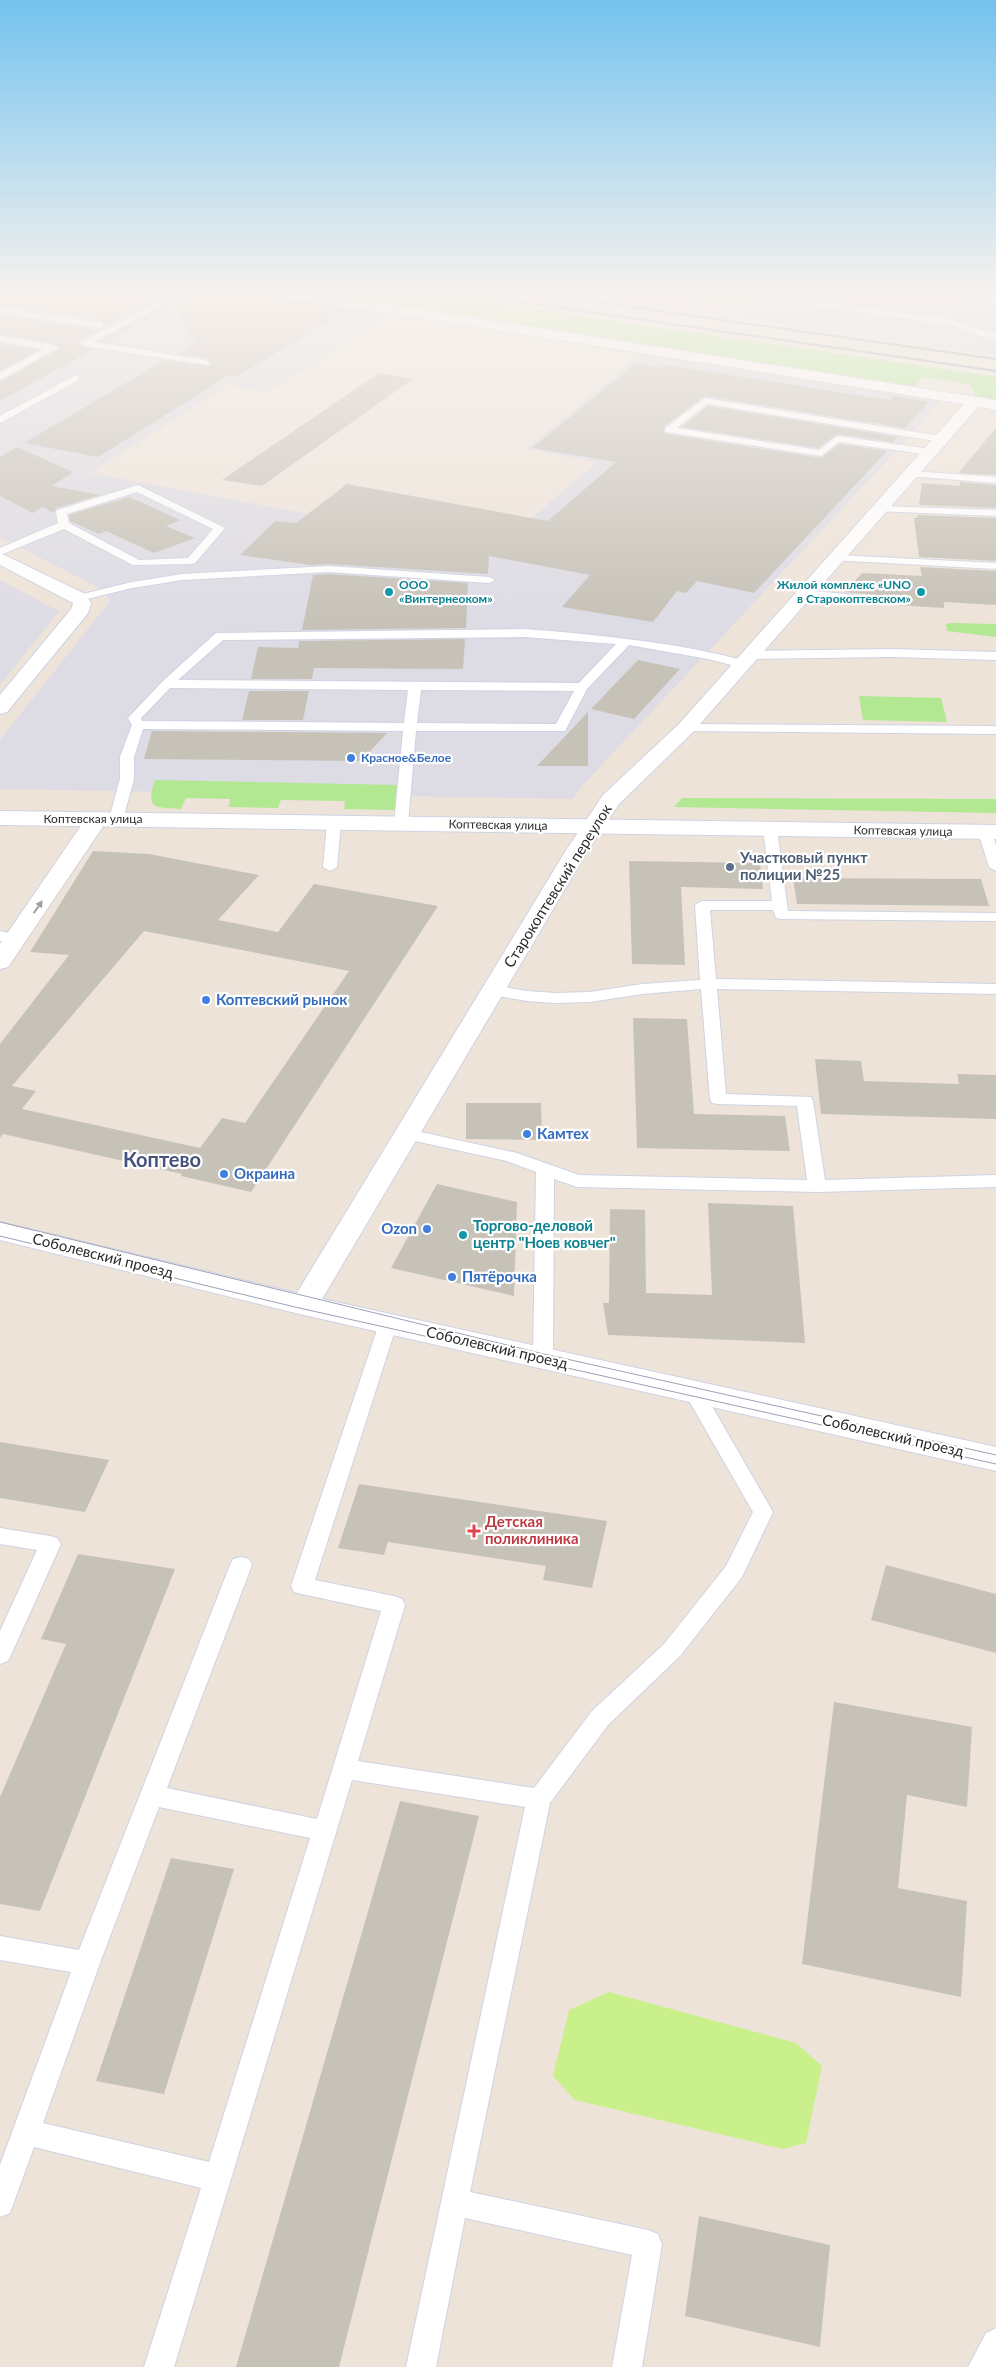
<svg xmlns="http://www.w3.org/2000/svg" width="996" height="2367" viewBox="0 0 996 2367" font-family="Lato,sans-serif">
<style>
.industrial{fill:#dddbe4}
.green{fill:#b2e891}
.pitch{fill:#caf08b}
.building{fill:#c7c2b8;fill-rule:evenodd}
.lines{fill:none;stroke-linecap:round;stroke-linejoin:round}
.lane-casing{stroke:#ced3e3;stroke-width:2}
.street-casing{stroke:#ced3e3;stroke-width:2}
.secondary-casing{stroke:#ced3e3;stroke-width:2}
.lane{fill:#fff;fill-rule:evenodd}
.street{fill:#fff;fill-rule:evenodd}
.secondary{fill:#fff;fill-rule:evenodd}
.tram{stroke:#9ca1b5;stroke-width:1}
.rail{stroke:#9ca1b5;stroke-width:2}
.oneway{fill:#9f9f9f}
.culture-dot{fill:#0f9aa8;stroke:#fff;stroke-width:2}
.shop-dot{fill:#3f7fe0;stroke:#fff;stroke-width:2}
.service-dot{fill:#5c6f8a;stroke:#fff;stroke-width:2}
.health-dot{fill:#e0444e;stroke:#fff;stroke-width:2}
.labels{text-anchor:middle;stroke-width:4.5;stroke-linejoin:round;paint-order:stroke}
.far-culture-label{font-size:12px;font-weight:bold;fill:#0d838f;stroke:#fff;text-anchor:start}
.far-shop-label{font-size:12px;font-weight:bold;fill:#366cbe;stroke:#fff;text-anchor:start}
.far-street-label{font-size:12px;fill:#292929;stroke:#fff}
.service-label{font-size:15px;font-weight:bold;fill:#4e5e75;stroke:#fff;text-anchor:start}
.street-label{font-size:15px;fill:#292929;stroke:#fff}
.shop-label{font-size:15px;font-weight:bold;fill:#366cbe;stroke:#fff;text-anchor:start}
.culture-label{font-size:15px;font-weight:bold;fill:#0d838f;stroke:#fff;text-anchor:start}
.health-label{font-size:15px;font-weight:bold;fill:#be3a42;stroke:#fff;text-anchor:start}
.district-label{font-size:20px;font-weight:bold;fill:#46527d;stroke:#fff}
</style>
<rect width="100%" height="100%" fill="#ede3d9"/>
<path class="industrial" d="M 0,289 L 233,289 L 390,313 L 269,392 L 228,385 L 90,473 L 405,532 L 502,543 L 597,462 L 526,449 L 643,352 L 942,398 L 900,447 L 581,787 L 573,799 L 0,789 L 0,740 L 110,601 L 105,591 L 0,537 Z
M 554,289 L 996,289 L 996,354 L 727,316 L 730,310 L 645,302 Z
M 0,580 L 59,611 L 0,685 Z"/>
<path class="green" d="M 303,289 L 397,289 L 996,377 L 996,400 L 977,398 L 969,384 L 923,377 L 914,387 Z
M 952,623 L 996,624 L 996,637 L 947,631 L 946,624 Z
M 859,696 L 941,698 L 947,722 L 863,720 Z
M 155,780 L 398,785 L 396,810 L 344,809 L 345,801 L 281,800 L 278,808 L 229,807 L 230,799 L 186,798 L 181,809 C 155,807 145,810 155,780 Z
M 682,798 L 996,799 L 996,813 L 674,807 Z"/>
<path class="pitch" d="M 709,294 L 750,299 L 742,306 L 701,300 Z
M 609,1992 L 796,2043 L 822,2066 L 806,2143 L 783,2149 L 575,2100 L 553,2076 L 569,2010 Z"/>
<path class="building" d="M 0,289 L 59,289 L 151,303 L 78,342 L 84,348 L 94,349 L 0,401 L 0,382 L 60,347 L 53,343 L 0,334 L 0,315 L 100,330 L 106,325 L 100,320 L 0,305 Z
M 209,289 L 237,289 L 349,309 L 236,377 L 228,376 L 98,457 L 24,443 L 165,360 L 209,366 L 212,363 L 206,358 L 177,354 L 195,343 L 174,306 Z
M 166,305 L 172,306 L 107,342 L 100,341 Z
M 0,344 L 38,350 L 0,371 Z
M 636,363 L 663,368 L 666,365 L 890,400 L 893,396 L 929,402 L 905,428 L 705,396 L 664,426 L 665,434 L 821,458 L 840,444 L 887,451 L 754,593 L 697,581 L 686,593 L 677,591 L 653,622 L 562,607 L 590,575 L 489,556 L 488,574 L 329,564 L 311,565 L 240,555 L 275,521 L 296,523 L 347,484 L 548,521 L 616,462 L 532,448 Z
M 379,373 L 413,379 L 262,486 L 222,480 Z
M 708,406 L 897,437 L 893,442 L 837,434 L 818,448 L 682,427 Z
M 996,428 L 996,475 L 959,473 L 959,472 Z
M 17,447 L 73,472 L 52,486 L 100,495 L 56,508 L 54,513 L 42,507 L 33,513 L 0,496 L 0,457 Z
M 960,482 L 996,485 L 996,508 L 919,505 L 922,483 L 960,486 Z
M 129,497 L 180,520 L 166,526 L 195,538 L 154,553 L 106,531 L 99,534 L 70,521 L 69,515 Z
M 918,515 L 996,518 L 996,561 L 919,557 L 914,518 L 917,518 Z
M 920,567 L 996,571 L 996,605 L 944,602 L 944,608 L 879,604 L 883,600 L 876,595 L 845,592 L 862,573 L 922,576 Z
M 329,574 L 468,583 L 466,628 L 302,630 L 313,575 Z
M 465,639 L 463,669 L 314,668 L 312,679 L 251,679 L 258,647 L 298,648 L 299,641 Z
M 638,660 L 680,669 L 634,719 L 591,709 Z
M 249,691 L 309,691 L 303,720 L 242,720 Z
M 588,712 L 588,766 L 537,766 Z
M 152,731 L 387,733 L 361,761 L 144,759 Z
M 93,851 L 149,854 L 259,875 L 218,920 L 278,932 L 314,884 L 438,906 L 251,1192 L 181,1176 L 182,1174 L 3,1134 L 0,1138 L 0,1044 L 69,955 L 30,952 ZM 144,931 L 349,971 L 245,1123 L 222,1118 L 200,1148 L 22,1109 L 36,1091 L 12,1086 Z
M 629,861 L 760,863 L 763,889 L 681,887 L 685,965 L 632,964 Z
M 793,878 L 981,879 L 989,906 L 797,904 Z
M 633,1018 L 687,1019 L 694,1114 L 785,1116 L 790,1151 L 637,1148 Z
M 815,1059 L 861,1061 L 864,1081 L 959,1084 L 957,1074 L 996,1075 L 996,1119 L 821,1114 Z
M 466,1103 L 541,1103 L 542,1140 L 466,1139 Z
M 437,1184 L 517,1202 L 514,1296 L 391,1268 Z
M 708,1203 L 793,1206 L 805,1343 L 608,1335 L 603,1303 L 609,1303 L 610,1209 L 645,1210 L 646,1293 L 712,1295 Z
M 0,1442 L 109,1460 L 85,1512 L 0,1498 Z
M 359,1484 L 607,1521 L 592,1588 L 543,1580 L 546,1566 L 388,1542 L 384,1555 L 338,1548 Z
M 78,1554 L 175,1569 L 40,1911 L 0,1904 L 0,1797 L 66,1644 L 41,1639 Z
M 886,1565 L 996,1594 L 996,1653 L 871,1620 Z
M 834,1702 L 972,1727 L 967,1807 L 907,1795 L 898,1888 L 967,1901 L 961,1997 L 802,1964 Z
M 400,1801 L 479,1816 L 339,2367 L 236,2367 Z
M 171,1858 L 234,1869 L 164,2094 L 96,2081 Z
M 699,2216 L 830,2245 L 820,2347 L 685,2316 Z"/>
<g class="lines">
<defs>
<path id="lane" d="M 182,289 L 192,289 L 94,342 L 205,360 L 210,363 L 208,365 L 85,346 L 80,343 Z
M 624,289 L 690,289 L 686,292 C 672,293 634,298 624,289 Z
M 710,289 L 731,289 L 954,320 L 981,330 L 996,332 L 996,338 L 976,335 L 952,325 L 714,292 Z
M 937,289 L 954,289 L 996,296 L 996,302 L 941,292 Z
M 0,307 L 100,322 L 104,325 L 100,328 L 0,313 Z
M 0,336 L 53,345 L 58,348 L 0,380 L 0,373 L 44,349 L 0,342 Z
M 76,375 L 79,376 L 79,380 L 0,423 L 0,416 Z
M 705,398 L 941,436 L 946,439 L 941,442 L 707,404 L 677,428 L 819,450 L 837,436 L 930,449 L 935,452 L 930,455 L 839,442 L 821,456 L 665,432 L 665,428 Z
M 911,471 L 996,477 L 996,483 L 907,476 L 906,474 Z
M 138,485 L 225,528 L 195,563 L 191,564 L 133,565 L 64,529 L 0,555 L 0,548 L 58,523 L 56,512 L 57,510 ZM 137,492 L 213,529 L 188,558 L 139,560 L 69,523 L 67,514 Z
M 880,506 L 996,510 L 996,516 L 876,511 L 875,509 Z
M 836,555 L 996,563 L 996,569 L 832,560 L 832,556 Z
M 329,566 L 489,577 L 495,580 L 489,583 L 329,572 L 182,580 L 132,588 L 79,601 L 73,598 L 75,596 L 132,582 L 182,574 Z
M 805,590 L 875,597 L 881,601 L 875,605 L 801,595 L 799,593 Z
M 524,629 C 600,635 674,642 747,661 L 749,664 L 743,668 L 708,659 L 629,645 L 587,689 L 565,731 L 416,731 L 408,824 L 401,828 L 394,824 L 403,731 L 143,729 L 134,757 L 134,779 L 123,819 L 116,823 L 109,819 L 120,779 L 120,757 L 132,725 L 128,718 L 163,681 L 216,633 ZM 524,637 L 616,644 L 579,683 L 178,680 L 223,640 ZM 170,688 L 408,690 L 404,723 L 142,721 L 141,718 ZM 421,690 L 574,691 L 556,724 L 417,723 Z
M 892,649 L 996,652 L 996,660 L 892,657 L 751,659 L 745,655 L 751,651 Z
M 686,724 L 996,726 L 996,734 L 681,731 L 680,728 L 681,725 Z
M 334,819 L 341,823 L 337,867 L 330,871 L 323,867 L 327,823 Z
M 770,825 L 777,829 L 788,911 L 996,913 L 996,921 L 781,919 L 776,918 L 773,910 L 710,910 L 716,979 L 996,984 L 996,994 L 717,989 L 726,1094 L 811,1097 L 813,1101 L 825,1180 L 996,1175 L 996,1187 L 817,1192 L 577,1187 L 554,1179 L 553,1358 L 550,1363 L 543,1365 L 536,1363 L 533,1358 L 536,1172 L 507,1161 L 401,1138 L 398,1134 L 401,1130 L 407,1129 L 517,1153 L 579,1175 L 807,1180 L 797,1106 L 718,1104 L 712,1103 L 710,1099 L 701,989 L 642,994 L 590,1002 L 556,1003 L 527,1001 L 493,995 L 487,993 L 485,990 L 487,987 L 493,985 L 527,991 L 556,993 L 590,992 L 642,984 L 700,980 L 695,905 L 702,901 L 772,901 L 763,829 Z
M 985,828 L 992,832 L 996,845 L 996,871 L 989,867 L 978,832 Z
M 0,931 L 21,936 L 24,939 L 16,944 L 0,941 Z
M 388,1317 L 395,1319 L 397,1324 L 315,1580 L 394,1596 L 402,1599 L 405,1605 L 358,1761 L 534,1788 L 592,1711 L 664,1644 L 726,1566 L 753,1512 L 684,1392 L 687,1387 L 694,1385 L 701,1387 L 773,1512 L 742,1577 L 680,1656 L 608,1725 L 550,1803 L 470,2192 L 648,2230 L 658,2234 L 662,2244 L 642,2367 L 612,2367 L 632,2255 L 465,2218 L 436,2367 L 406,2367 L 525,1807 L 352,1780 L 174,2367 L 144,2367 L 201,2188 L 34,2147 L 10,2213 L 0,2217 L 0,2165 L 71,1972 L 0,1960 L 0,1936 L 79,1950 L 230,1565 L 233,1559 L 241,1557 L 249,1559 L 252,1565 L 167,1788 L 317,1819 L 381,1611 L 302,1594 L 294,1592 L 291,1586 L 379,1324 L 381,1319 ZM 159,1807 L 310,1838 L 209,2162 L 43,2123 L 100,1963 Z
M 0,1528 L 50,1536 L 57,1538 L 61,1544 L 11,1655 L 8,1661 L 0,1664 L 0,1631 L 37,1550 L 0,1544 Z
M 996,2328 L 996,2367 L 968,2367 L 986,2333 Z"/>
<path id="street" d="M 256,289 L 287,289 L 996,400 L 996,410 L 978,407 L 693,732 L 619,804 L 587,852 L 322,1299 L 996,1447 L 996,1471 L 304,1315 L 0,1240 L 0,1222 L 297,1293 L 565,852 L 603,795 L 679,724 L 964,404 L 263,293 Z
M 0,553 L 85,594 L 91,603 L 88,613 L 7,712 L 0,714 L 0,695 L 72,608 L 73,603 L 0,565 Z
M 97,812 L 105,814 L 108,819 L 8,967 L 0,969 L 0,944 L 89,814 Z"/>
<path id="secondary" d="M 0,811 L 996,825 L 996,839 L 0,825 Z"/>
</defs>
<use href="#lane" class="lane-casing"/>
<use href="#street" class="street-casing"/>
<use href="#secondary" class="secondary-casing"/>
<use href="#lane" class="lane"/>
<use href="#street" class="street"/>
<use href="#secondary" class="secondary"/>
<path class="tram" d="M 0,1222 L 544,1354 L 996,1455
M 0,1236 L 295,1307 L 996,1464"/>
<path class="rail" d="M 430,289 L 996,371
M 504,289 L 996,359"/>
</g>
<defs><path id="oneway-solid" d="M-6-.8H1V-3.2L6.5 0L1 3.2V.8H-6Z" transform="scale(1.25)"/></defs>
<use class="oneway" href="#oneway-solid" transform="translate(38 907) rotate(-55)"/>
<linearGradient id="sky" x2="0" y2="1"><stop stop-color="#73c2ee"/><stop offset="0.47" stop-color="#f7f2ee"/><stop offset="1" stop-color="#f7f2ee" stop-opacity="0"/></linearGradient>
<rect width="996" height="620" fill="url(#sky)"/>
<g class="culture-dot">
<circle cx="389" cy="592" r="5"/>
<circle cx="921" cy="592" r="5"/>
<circle cx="463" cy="1235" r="5"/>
</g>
<g class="shop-dot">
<circle cx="351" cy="758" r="5"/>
<circle cx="206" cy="1000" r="5"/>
<circle cx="527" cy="1134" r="5"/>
<circle cx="224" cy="1174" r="5"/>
<circle cx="427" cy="1229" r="5"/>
<circle cx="452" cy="1277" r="5"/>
</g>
<circle class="service-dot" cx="730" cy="867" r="5"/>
<path class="health-dot" d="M471.5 1523.5h5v5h5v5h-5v5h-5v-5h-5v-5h5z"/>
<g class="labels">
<g class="far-culture-label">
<text x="399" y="589">ООО<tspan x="399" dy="14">«Винтернеоком»</tspan></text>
<text x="911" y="589" text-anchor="end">Жилой комплекс «UNO<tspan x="911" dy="14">в Старокоптевском»</tspan></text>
</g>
<g class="far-shop-label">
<text x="361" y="762">Красное&amp;Белое</text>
</g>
<g class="far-street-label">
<text x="93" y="823">Коптевская улица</text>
<text transform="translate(498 825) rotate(1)" y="4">Коптевская улица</text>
<text transform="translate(903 831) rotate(1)" y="4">Коптевская улица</text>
</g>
<g class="service-label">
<text x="740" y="863">Участковый пункт<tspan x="740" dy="17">полиции №25</tspan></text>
</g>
<g class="street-label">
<text transform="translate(558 886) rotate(-58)" y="5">Старокоптевский переулок</text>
<text transform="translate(103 1256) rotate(14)" y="5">Соболевский проезд</text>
<text transform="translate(497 1348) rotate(13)" y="5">Соболевский проезд</text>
<text transform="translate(893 1436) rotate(13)" y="5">Соболевский проезд</text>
</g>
<g class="shop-label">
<text x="216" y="1005">Коптевский рынок</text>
<text x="537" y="1139">Камтех</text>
<text x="234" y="1179">Окраина</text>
<text x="417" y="1234" text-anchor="end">Ozon</text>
<text x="462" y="1282">Пятёрочка</text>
</g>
<g class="culture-label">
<text x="473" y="1231">Торгово-деловой<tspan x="473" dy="17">центр "Ноев ковчег"</tspan></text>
</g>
<g class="health-label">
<text x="485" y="1527">Детская<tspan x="485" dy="17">поликлиника</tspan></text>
</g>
<g class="district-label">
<text x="162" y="1167">Коптево</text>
</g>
</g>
</svg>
